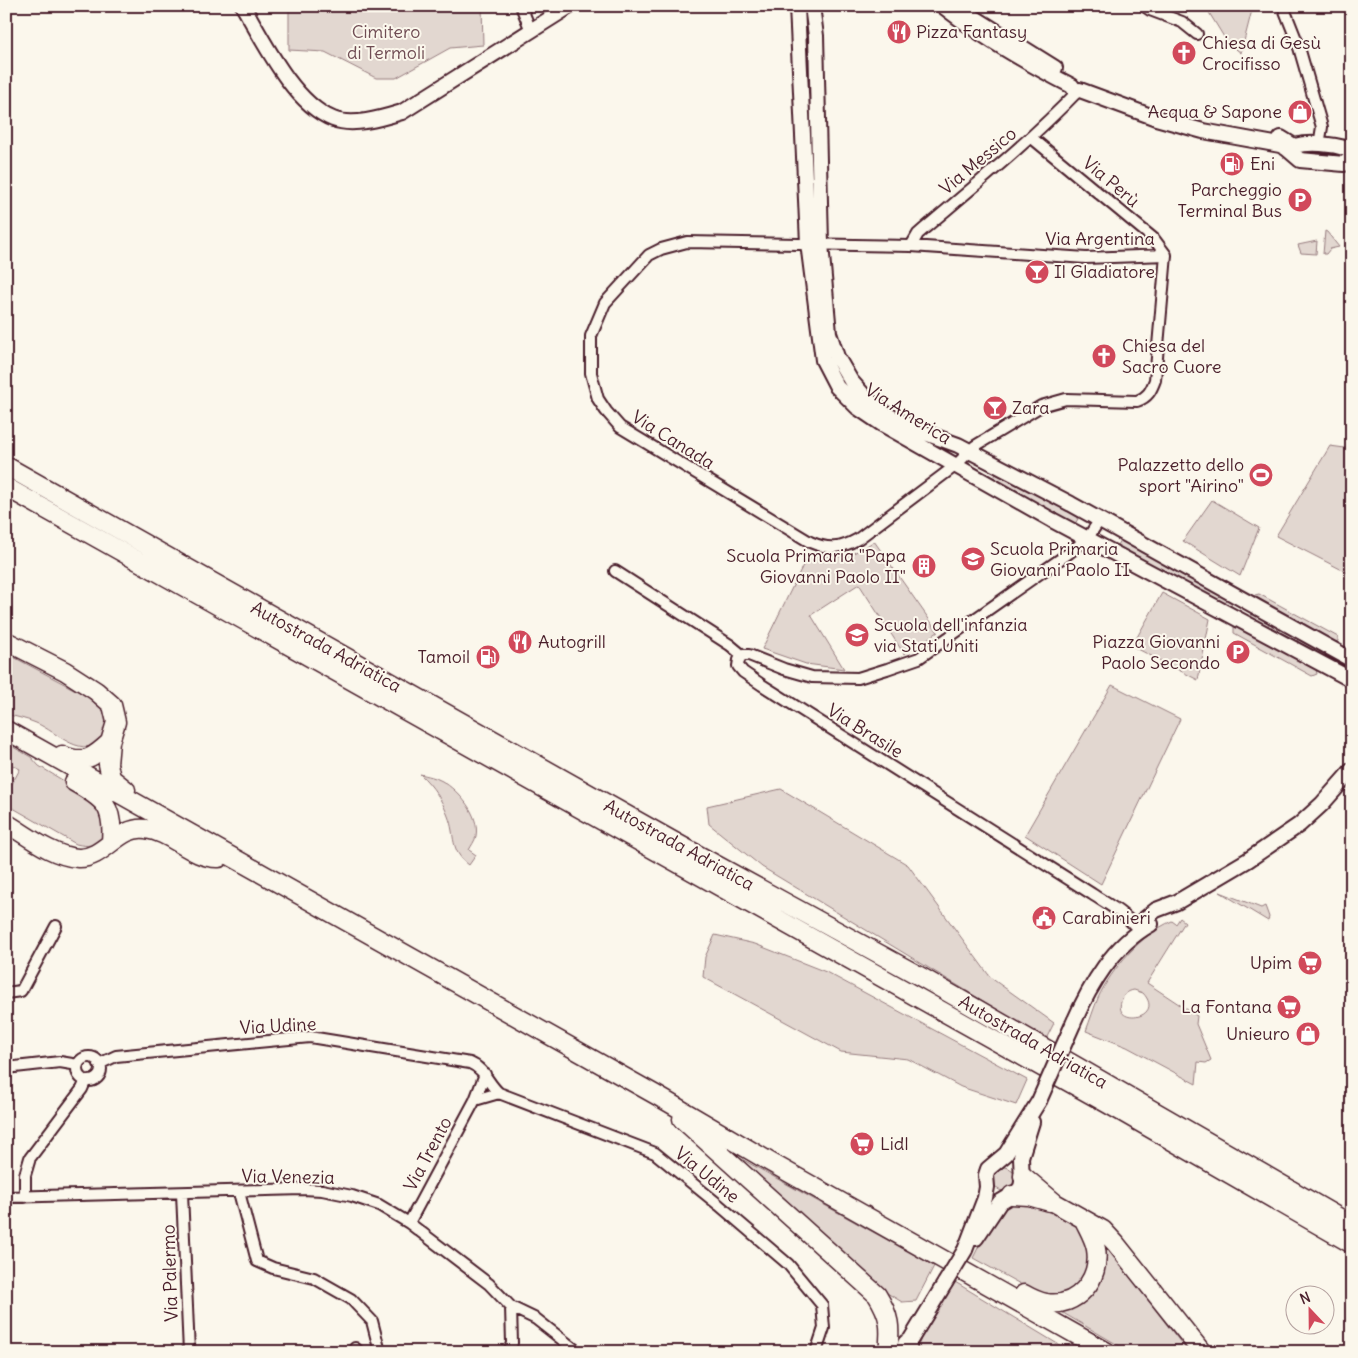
<svg xmlns="http://www.w3.org/2000/svg" width="1358" height="1358" viewBox="0 0 1358 1358" font-family="Delius,sans-serif">
<style>
.green{fill:#e2d7d0;stroke:#967b7e;fill-rule:evenodd}
.lines{fill:none;stroke-linecap:round;stroke-linejoin:round}
.street-casing{stroke:#4a1f2b;stroke-width:14}
.secondary-casing{stroke:#4a1f2b;stroke-width:18}
.highway-casing{stroke:#4a1f2b;stroke-width:21}
.street{stroke:#fbf7ec;stroke-width:10}
.secondary{stroke:#fbf7ec;stroke-width:14}
.highway{stroke:#fbf7ec;stroke-width:18}
.secondary-bridge-casing{stroke:#4a1f2b;stroke-width:18;stroke-linecap:butt}
.secondary-bridge{stroke:#fbf7ec;stroke-width:14}
.labels{text-anchor:middle;stroke-width:4;stroke-linejoin:round;paint-order:stroke}
.park-label{font-size:18px;fill:#704d54;stroke:#fbf7ec}
.poi-label{font-size:18px;fill:#4a1f2b;stroke:#fbf7ec;text-anchor:start}
.street-label{font-size:18px;fill:#4a1f2b;stroke:#fbf7ec}
</style>
<rect width="100%" height="100%" fill="#fbf7ec"/>
<filter id="ink" filterUnits="userSpaceOnUse"><feTurbulence type="fractalNoise" baseFrequency=".02" numOctaves="2"/><feDisplacementMap in="SourceGraphic" scale="10" xChannelSelector="R" yChannelSelector="G"/><feConvolveMatrix kernelMatrix="1 2 1 2 8 2 1 2 1" color-interpolation-filters="sRGB"/></filter>
<g filter="url(#ink)">
<path class="green" d="M 289,6 L 482,6 L 483,45 L 450,48 L 396,78 L 376,78 L 325,52 L 289,50 Z
M 1205,6 L 1253,6 L 1241,53 L 1227,42 Z
M 1303,150 L 1342,152 L 1344,155 L 1343,158 L 1302,158 L 1300,152 Z
M 1325,231 L 1327,232 L 1339,247 L 1330,249 L 1326,254 L 1323,254 Z
M 1317,241 L 1316,254 L 1301,253 L 1298,245 Z
M 1330,446 L 1352,449 L 1352,575 L 1276,536 Z
M 996,474 L 1079,517 L 1075,524 L 993,479 Z
M 1212,500 L 1259,528 L 1240,576 L 1183,541 Z
M 1120,540 L 1233,601 L 1230,608 L 1116,547 Z
M 874,541 L 938,632 L 904,654 L 859,584 L 811,615 L 844,669 L 806,664 L 762,649 L 808,555 C 837,558 849,559 874,541 Z
M 1162,593 L 1210,619 L 1198,680 L 1132,646 Z
M 1259,594 L 1338,637 L 1338,641 L 1333,643 L 1254,598 L 1255,595 Z
M 1253,613 L 1270,622 L 1267,628 L 1252,619 L 1251,615 Z
M 1274,623 L 1296,636 L 1293,642 L 1270,630 Z
M 1238,626 L 1316,669 L 1317,674 L 1312,676 L 1234,633 L 1234,627 Z
M 1299,637 L 1321,650 L 1320,653 L 1318,655 L 1296,644 Z
M 6,653 L 102,704 C 108,715 113,726 105,736 C 83,763 58,732 36,723 C 27,719 16,717 6,714 Z
M 1112,685 L 1180,719 L 1101,884 L 1025,835 Z
M 6,743 L 31,757 L 39,766 L 94,799 L 104,808 L 104,837 C 95,846 88,847 76,844 L 6,804 L 6,795 L 20,769 L 6,762 Z
M 420,774 C 428,776 435,777 442,781 C 459,791 480,815 476,836 C 475,841 471,846 469,850 L 476,855 L 469,865 C 449,850 456,836 448,816 C 442,800 433,786 420,774 Z
M 781,789 L 908,865 L 991,978 L 1054,1023 L 1046,1039 L 762,867 L 709,824 L 707,806 Z
M 1220,892 L 1261,908 L 1265,906 L 1269,917 L 1268,921 Z
M 1180,918 L 1185,922 L 1147,983 L 1197,1016 L 1196,1024 L 1211,1060 L 1206,1063 L 1198,1062 L 1196,1084 L 1127,1047 L 1086,1031 C 1090,1020 1094,1008 1098,998 C 1112,968 1142,934 1172,921 L 1176,924 ZM 1134,990 L 1143,993 C 1167,1019 1110,1028 1122,999 C 1124,994 1128,991 1134,990 Z
M 715,935 L 755,944 L 826,972 L 1027,1080 L 1016,1105 L 961,1087 L 908,1059 L 841,1052 L 703,977 L 705,957 Z
M 731,1153 L 934,1266 L 916,1301 L 902,1302 L 882,1290 Z
M992 1179a12 12 0 1 1 24 0a12 12 0 1 1-24 0Z
M 1016,1199 L 1055,1210 L 1083,1231 L 1092,1257 L 1081,1284 L 1067,1294 L 1047,1296 L 1033,1291 L 973,1258 C 984,1237 993,1208 1016,1199 Z
M 1102,1241 L 1111,1252 L 1188,1352 L 1130,1352 L 1058,1310 L 1080,1301 Z
M 955,1282 L 1071,1352 L 916,1352 L 921,1338 Z"/>
<g class="lines">
<defs>
<path id="street" d="M 521,6 L 531,31
M 1144,6 L 1150,10 L 1182,22 L 1197,34
M 1283,6 L 1298,44 L 1322,127 L 1319,145
M 1032,138 L 1154,239 L 1166,255
M 687,242 L 911,246 L 1086,258 L 1166,255 L 1155,380 C 1151,391 1148,397 1137,401 L 1066,399 L 1041,406 L 975,446 L 955,466 L 858,539 C 840,549 829,550 810,542 L 620,427 L 606,411 L 598,399 L 591,373 L 591,336 L 605,303 L 649,255 L 661,249 Z
M 911,246 L 918,234 C 972,188 1028,143 1078,91
M 615,571 L 730,645 L 742,655
M 742,655 L 739,660 L 738,666 L 743,672 L 762,685 L 1092,894 C 1107,904 1123,912 1134,925
M 742,655 L 749,655 L 784,669 L 812,677 L 858,678 L 887,669 L 919,658 L 1069,553 L 1087,539 L 1099,521
M 6,993 L 21,991 L 56,926
M77 1069a12 12 0 1 1 24 0a12 12 0 1 1-24 0Z
M 99,1064 L 116,1056 L 310,1037 L 470,1063 C 485,1069 488,1084 499,1093
M 6,1068 L 60,1062 L 78,1065
M 475,1100 L 499,1093 L 655,1153 L 719,1205 L 788,1264 L 822,1305 L 824,1328 L 816,1352
M 239,1192 L 257,1261 L 273,1268 L 314,1278 L 351,1299 L 372,1321 L 380,1352
M 182,1193 L 189,1352
M 6,1197 L 303,1189 L 322,1190 L 352,1196 L 379,1205 L 409,1223 L 489,1284 L 511,1307 L 536,1319 L 578,1352
M 25,1197 L 25,1175 L 30,1158 L 82,1089 L 86,1080
M 409,1223 L 475,1100 L 485,1074
M 355,1348 L 359,1352
M 509,1352 L 512,1343 L 511,1307"/>
<path id="secondary" d="M 243,6 C 264,42 293,103 333,119 C 353,127 382,118 402,112 L 570,6
M 797,6 L 808,243 L 823,360 L 837,387 L 857,407 L 882,424 L 1052,520 L 1352,680
M 812,6 L 816,36 L 821,244 L 829,333 L 837,357 L 851,381 L 866,398 L 884,413 L 914,429 L 958,445 L 1071,504 L 1352,660
M 943,6 C 983,38 1027,63 1072,86 L 1075,91 L 1080,90 L 1156,118 L 1203,131 L 1280,145 L 1286,148 L 1300,160 L 1344,164 L 1352,157
M 958,6 L 967,13 L 1055,68
M 1281,138 L 1294,146 C 1310,142 1332,144 1348,149 L 1352,148
M 1137,925 L 1156,910 L 1177,902 L 1248,860 L 1299,825 L 1322,804 L 1352,770
M 1073,1024 C 1090,985 1113,945 1151,924
M 976,1238 L 1000,1202 L 1017,1192 L 1021,1187 L 1022,1182 L 1021,1157 L 1032,1122
M 965,1250 L 985,1198 L 987,1187 L 986,1175 L 988,1169 L 1006,1154 L 1039,1101
M 903,1352 L 945,1283"/>
<path id="highway" d="M 6,466 L 680,845 L 923,978 L 1352,1225
M 6,487 L 1108,1104 L 1352,1244
M 6,641 L 65,671 L 96,691 L 112,705 L 116,722 L 110,742 L 108,764 L 111,778 L 126,790
M 6,730 L 656,1095 L 770,1162 L 1107,1352
M 62,755 C 84,765 94,757 110,742
M 74,782 C 104,799 114,806 111,841
M 6,823 C 28,836 52,856 78,858 C 105,859 118,825 146,829 C 172,832 192,859 219,858
M 682,1119 L 877,1295 C 890,1316 891,1327 888,1352
M 1023,1176 L 1055,1203 L 1103,1230 L 1116,1244 L 1202,1352
M 1012,1195 L 1029,1196 L 1050,1202
M 1024,1294 C 1031,1298 1037,1301 1046,1303 C 1077,1308 1101,1279 1096,1249 C 1094,1238 1088,1229 1084,1220
M 907,1344 L 908,1352"/>
</defs>
<use href="#street" class="street-casing"/>
<use href="#secondary" class="secondary-casing"/>
<use href="#highway" class="highway-casing"/>
<use href="#street" class="street"/>
<use href="#secondary" class="secondary"/>
<use href="#highway" class="highway"/>
<defs>
<path id="secondary-bridge" d="M 1039,1101 L 1073,1024
M 945,1283 L 965,1250"/>
</defs>
<use href="#secondary-bridge" class="secondary-bridge-casing"/>
<use href="#secondary-bridge" class="secondary-bridge"/>
</g>
</g>
<defs>
<symbol id="restaurant-disc" viewBox="-11 -11 22 22"><circle r="9.5" fill="#d1495b" stroke="#fbf7ec"/><path d="M-5-6h1v4h1v-4h1v4h1v-4h1v5L-1.5 .5V6h-2V.5L-5-1ZM5-6V6H3V1.5H1.5Q1.5-4 5-6Z" fill="#fff"/></symbol>
<symbol id="church-disc" viewBox="-11 -11 22 22"><circle r="9.5" fill="#d1495b" stroke="#fbf7ec"/><path d="M-1.2-6h2.4v3.5h3.3v2.4h-3.3V6h-2.4V-.1h-3.3v-2.4h3.3Z" fill="#fff"/></symbol>
<symbol id="shop-disc" viewBox="-11 -11 22 22"><circle r="9.5" fill="#d1495b" stroke="#fbf7ec"/><path d="M-5-2.5h2.3a2.7 3.5 0 0 1 5.4 0H5L5.5 6h-11ZM-1.5-2.5h3a1.5 2.3 0 0 0-3 0Z" fill="#fff"/></symbol>
<symbol id="fuel-disc" viewBox="-11 -11 22 22"><circle r="9.5" fill="#d1495b" stroke="#fbf7ec"/><path d="M-5.5-6h7V0h2V4h1.3V-2.5L3-4.5l.8-.8L6-3V5H2.5V1h-1V6h-7ZM-4.2-4.7v3.2H.2V-4.7Z" fill="#fff"/></symbol>
<symbol id="parking-disc" viewBox="-11 -11 22 22"><circle r="9.5" fill="#d1495b" stroke="#fbf7ec"/><path d="M-3.5-5.5H1a3.5 3.5 0 0 1 0 7H-1V5.5H-3.5ZM-1-3.4V-.6H.8a1.4 1.4 0 0 0 0-2.8Z" fill="#fff"/></symbol>
<symbol id="bar-disc" viewBox="-11 -11 22 22"><circle r="9.5" fill="#d1495b" stroke="#fbf7ec"/><path d="M-6-5H6L.8 .8V4.5H3.5V6h-7V4.5H-.8V.8Z" fill="#fff"/></symbol>
<symbol id="stadium-disc" viewBox="-11 -11 22 22"><circle r="9.5" fill="#d1495b" stroke="#fbf7ec"/><path d="M0-5a6.5 5 0 1 0 0 10a6.5 5 0 1 0 0-10ZM-3.5-1.8h7v3.6h-7Z" fill="#fff"/></symbol>
<symbol id="school-disc" viewBox="-11 -11 22 22"><circle r="9.5" fill="#d1495b" stroke="#fbf7ec"/><path d="M0-5L7-2L0 1L-7-2ZM-4 1L0 2.5L4 1V4Q0 6-4 4Z" fill="#fff"/></symbol>
<symbol id="building-disc" viewBox="-11 -11 22 22"><circle r="9.5" fill="#d1495b" stroke="#fbf7ec"/><path d="M-4-6H4V6H1V3H-1V6H-4ZM-2.5-4.3h1.7v1.8h-1.7ZM.8-4.3h1.7v1.8H.8ZM-2.5-1h1.7V.8h-1.7ZM.8-1h1.7V.8H.8Z" fill="#fff"/></symbol>
<symbol id="civic-disc" viewBox="-11 -11 22 22"><circle r="9.5" fill="#d1495b" stroke="#fbf7ec"/><path d="M-.6-6.5H3V-4.5H.6V-3L4-1V1h2V6H-6V1h2V-1L-.6-3ZM-1.2 2.5V6h2.4V2.5Z" fill="#fff"/></symbol>
<symbol id="supermarket-disc" viewBox="-11 -11 22 22"><circle r="9.5" fill="#d1495b" stroke="#fbf7ec"/><path d="M-6-5.5h2.5l.6 2H6L4.5 2H-2.5L-4.4-4H-6ZM-1.5 3.2a1.3 1.3 0 1 0 .1 0ZM3 3.2a1.3 1.3 0 1 0 .1 0Z" fill="#fff"/></symbol>
</defs>
<g fill-rule="evenodd">
<use href="#restaurant-disc" x="885" y="18" width="28" height="28"/>
<use href="#church-disc" x="1170" y="39" width="28" height="28"/>
<use href="#shop-disc" x="1286" y="98" width="28" height="28"/>
<use href="#fuel-disc" x="1218" y="150" width="28" height="28"/>
<use href="#parking-disc" x="1286" y="186" width="28" height="28"/>
<use href="#bar-disc" x="1023" y="258" width="28" height="28"/>
<use href="#church-disc" x="1090" y="342" width="28" height="28"/>
<use href="#bar-disc" x="981" y="394" width="28" height="28"/>
<use href="#stadium-disc" x="1247" y="461" width="28" height="28"/>
<use href="#school-disc" x="959" y="545" width="28" height="28"/>
<use href="#building-disc" x="910" y="552" width="28" height="28"/>
<use href="#school-disc" x="843" y="621" width="28" height="28"/>
<use href="#restaurant-disc" x="506" y="628" width="28" height="28"/>
<use href="#parking-disc" x="1224" y="638" width="28" height="28"/>
<use href="#fuel-disc" x="474" y="643" width="28" height="28"/>
<use href="#civic-disc" x="1030" y="904" width="28" height="28"/>
<use href="#supermarket-disc" x="1296" y="949" width="28" height="28"/>
<use href="#supermarket-disc" x="1275" y="993" width="28" height="28"/>
<use href="#shop-disc" x="1294" y="1020" width="28" height="28"/>
<use href="#supermarket-disc" x="848" y="1130" width="28" height="28"/>
</g>
<g class="labels">
<g class="park-label">
<text x="386" y="38">Cimitero<tspan x="386" dy="21">di Termoli</tspan></text>
</g>
<g class="poi-label">
<text x="916" y="38">Pizza Fantasy</text>
<text x="1202" y="49">Chiesa di Gesù<tspan x="1202" dy="21">Crocifisso</tspan></text>
<text x="1282" y="118" text-anchor="end">Acqua &amp; Sapone</text>
<text x="1250" y="170">Eni</text>
<text x="1282" y="196" text-anchor="end">Parcheggio<tspan x="1282" dy="21">Terminal Bus</tspan></text>
<text x="1054" y="278">Il Gladiatore</text>
<text x="1122" y="352">Chiesa del<tspan x="1122" dy="21">Sacro Cuore</tspan></text>
<text x="1012" y="414">Zara</text>
<text x="1244" y="471" text-anchor="end">Palazzetto dello<tspan x="1244" dy="21">sport "Airino"</tspan></text>
<text x="990" y="555">Scuola Primaria<tspan x="990" dy="21">Giovanni Paolo II</tspan></text>
<text x="906" y="562" text-anchor="end">Scuola Primaria "Papa<tspan x="906" dy="21">Giovanni Paolo II"</tspan></text>
<text x="874" y="631">Scuola dell'infanzia<tspan x="874" dy="21">via Stati Uniti</tspan></text>
<text x="538" y="648">Autogrill</text>
<text x="1220" y="648" text-anchor="end">Piazza Giovanni<tspan x="1220" dy="21">Paolo Secondo</tspan></text>
<text x="470" y="663" text-anchor="end">Tamoil</text>
<text x="1062" y="924">Carabinieri</text>
<text x="1292" y="969" text-anchor="end">Upim</text>
<text x="1272" y="1013" text-anchor="end">La Fontana</text>
<text x="1290" y="1040" text-anchor="end">Unieuro</text>
<text x="880" y="1150">Lidl</text>
</g>
<g class="street-label">
<text transform="translate(978 161) rotate(-40)" y="6">Via Messico</text>
<text transform="translate(1111 182) rotate(40)" y="6">Via Perù</text>
<text x="1100" y="245">Via Argentina</text>
<text transform="translate(908 414) rotate(32)" y="6">Via America</text>
<text transform="translate(673 440) rotate(32)" y="6">Via Canada</text>
<text transform="translate(326 647) rotate(29)" y="6">Autostrada Adriatica</text>
<text transform="translate(865 731) rotate(32)" y="6">Via Brasile</text>
<text transform="translate(679 845) rotate(29)" y="6">Autostrada Adriatica</text>
<text transform="translate(278 1026) rotate(-3)" y="6">Via Udine</text>
<text transform="translate(1033 1042) rotate(30)" y="6">Autostrada Adriatica</text>
<text transform="translate(428 1154) rotate(-62)" y="6">Via Trento</text>
<text transform="translate(707 1175) rotate(39)" y="6">Via Udine</text>
<text transform="translate(288 1177) rotate(1)" y="6">Via Venezia</text>
<text transform="translate(170 1273) rotate(-92)" y="6">Via Palermo</text>
</g>
</g>
<rect width="1358" height="1358" fill="none" stroke="#fbf7ec" stroke-width="25"/>
<rect x="12" y="12" width="1333" height="1333" fill="none" stroke="#4a1f2b" stroke-width="2" filter="url(#ink)"/>
<g transform="translate(1310 1310) rotate(338)"><circle r="24" fill="#fbf7ec" stroke="#b4a19f"/>
<path d="M0-4L9 19L0 12L-9 19Z" fill="#d1495b"/>
<text y="-8" font-size="14" font-weight="bold" text-anchor="middle" fill="#4a1f2b">N</text>
</g>
</svg>
